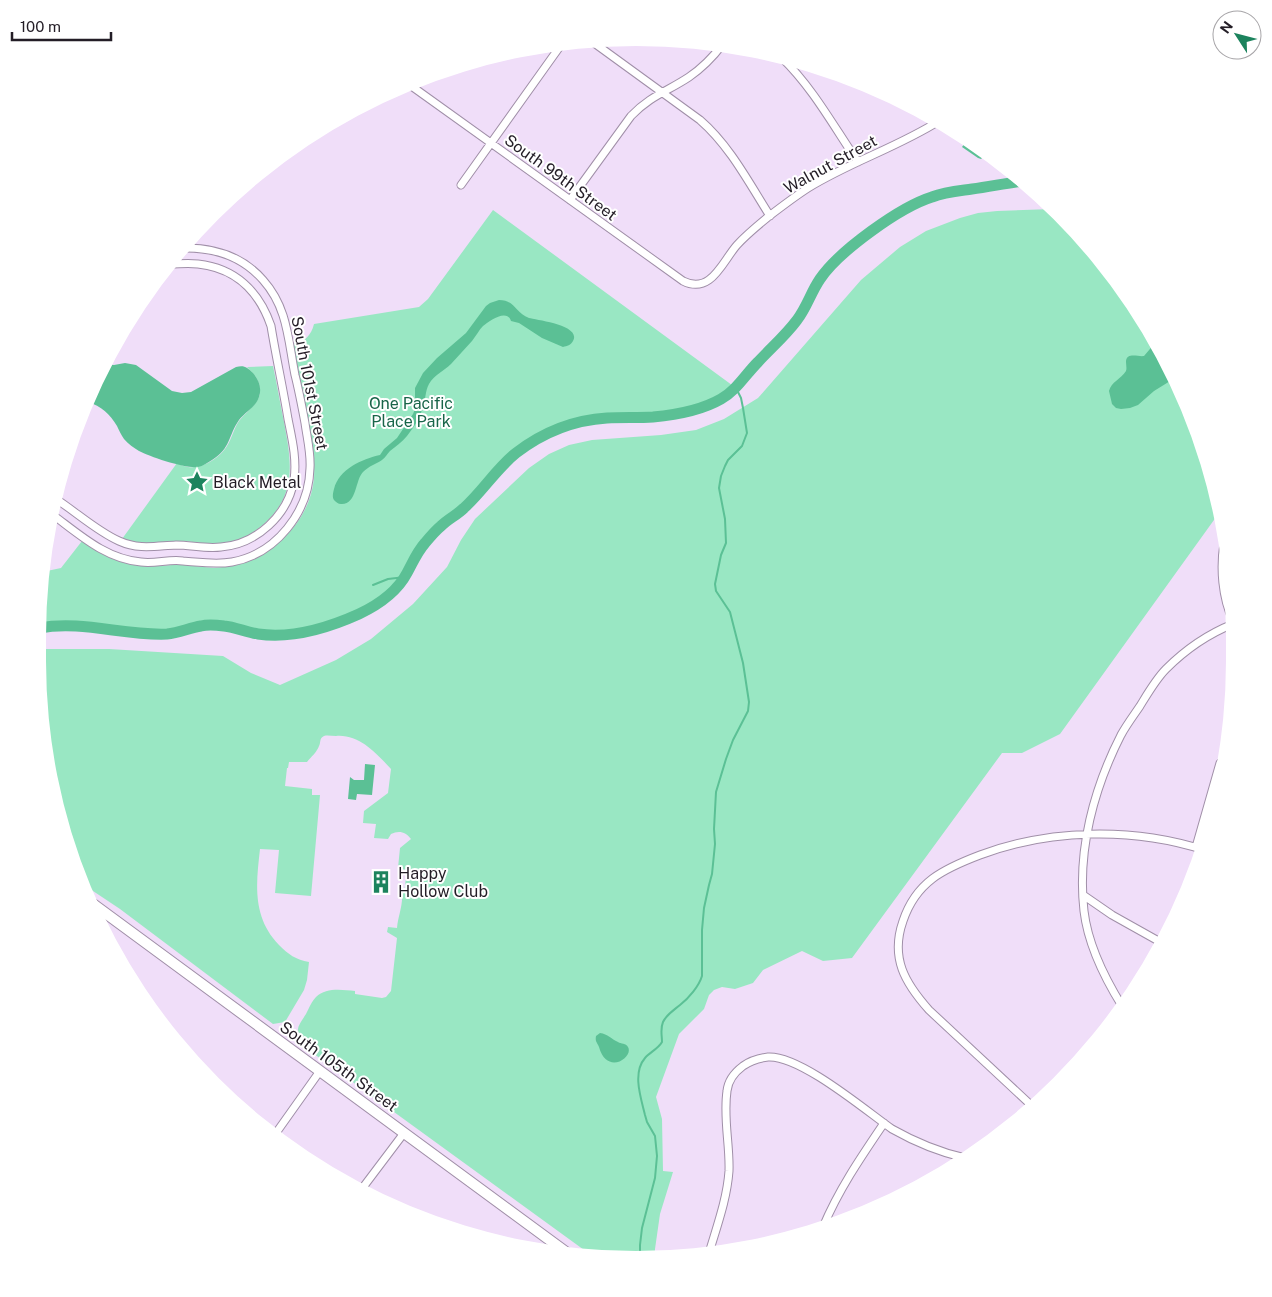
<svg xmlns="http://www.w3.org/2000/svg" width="1272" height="1297" viewBox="0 0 1272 1297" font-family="'Public Sans',sans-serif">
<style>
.green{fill:#99e7c3}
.water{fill:#5bc095}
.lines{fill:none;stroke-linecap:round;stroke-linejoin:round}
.stream{stroke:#5bc095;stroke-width:2}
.river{stroke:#5bc095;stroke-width:11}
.street-casing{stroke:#a08fa8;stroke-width:9}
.secondary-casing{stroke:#a08fa8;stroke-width:12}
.street{stroke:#fff;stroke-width:7}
.secondary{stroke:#fff;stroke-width:10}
.labels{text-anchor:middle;stroke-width:4;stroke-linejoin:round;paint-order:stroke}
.street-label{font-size:16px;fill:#231d26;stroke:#fff}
.park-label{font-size:16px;fill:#196549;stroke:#fff}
.poi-label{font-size:16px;fill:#231d26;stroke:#fff;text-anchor:start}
</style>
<rect width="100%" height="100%" fill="#f0def9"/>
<path class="green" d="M 1052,209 L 1111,272 L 1173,372 L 1214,481 L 1219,513 L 1060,734 L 1022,753 L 1002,753 L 852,958 L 823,961 L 802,951 L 763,970 L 753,983 L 735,989 L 722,987 L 714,990 L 709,995 L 704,1009 L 679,1034 L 656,1097 L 662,1119 L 663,1171 L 673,1172 L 660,1214 L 655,1249 L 655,1258 L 591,1255 L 299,1043 C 297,1026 297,1028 306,1014 C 309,1008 312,1001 316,997 C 326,987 343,990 355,991 L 355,994 L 382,998 L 386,997 L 391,991 L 397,938 L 387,932 L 388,927 L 397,928 C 398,916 403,906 402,893 L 404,893 L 407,870 L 398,868 L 400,848 L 411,839 C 406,832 399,830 391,834 L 388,839 L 374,838 L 376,824 L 363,823 L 364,811 L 388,793 L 391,769 C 376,753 359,734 336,736 C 332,736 327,735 324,736 C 319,738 321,743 319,746 C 317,752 311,757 307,762 L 289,762 L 288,768 L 287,768 L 285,786 L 312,789 L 312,795 L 320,795 L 311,896 L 275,893 L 279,850 L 260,849 C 256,884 252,917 279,945 C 288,954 296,960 309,962 L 307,980 L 304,990 L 285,1022 L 273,1024 L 120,909 L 81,883 L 49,778 L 38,661 L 38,649 L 109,649 L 223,656 L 251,673 L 280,685 L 336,660 L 371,639 L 413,604 L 447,567 L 461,540 L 475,519 L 529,468 L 549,454 L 569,445 L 592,440 L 661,435 L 696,430 L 724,419 L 758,398 L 861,280 L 900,247 L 926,231 L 960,218 L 978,213 L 997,211 Z
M 493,210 L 736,388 C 709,409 673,416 639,417 C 624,418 610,417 595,419 C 580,421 564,426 550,432 C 528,442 509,457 494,475 C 484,486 475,498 465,508 C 457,515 447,520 440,527 C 434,532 428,538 423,544 C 416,552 413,562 408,572 C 401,585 388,597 375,605 C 364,612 352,617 339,621 C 311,632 288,637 258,634 C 246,633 235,627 223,626 C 216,625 207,624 200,626 C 188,628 178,634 165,634 C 123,635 81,621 39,628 L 42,572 L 61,568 L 82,541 C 103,556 125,567 152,566 C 163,566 174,564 186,565 C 198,566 210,569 223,567 C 268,562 310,524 314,478 C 315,458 310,438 307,418 C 302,394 298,369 293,344 C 305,341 311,336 314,324 L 419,307 L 428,299 Z
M 273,366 C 277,384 280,403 284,422 C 291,460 298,494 264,524 C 252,535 237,542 220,544 C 206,545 193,541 179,541 C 170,541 161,543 152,543 C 142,544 132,541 122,539 L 177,463 C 180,465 184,466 188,467 C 202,469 220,458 227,446 C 232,438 234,428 239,421 C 246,411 261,403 260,390 C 260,380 253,373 247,367 Z"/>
<path class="water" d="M 967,140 L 986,154 L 981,159 L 978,158 L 962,147 Z
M 499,300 C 515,300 515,313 529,318 C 536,320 582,325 573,341 C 571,345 567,346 563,347 L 542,338 L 519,323 L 511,321 C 507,308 489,321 483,326 C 479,330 476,336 472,341 C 465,349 458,356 451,364 C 444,371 434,375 429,384 C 425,391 426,399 423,406 C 421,417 414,427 407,436 C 402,442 396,446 390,451 C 387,454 386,457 382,460 C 376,464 369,466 363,472 C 355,480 357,505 341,504 C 338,504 336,502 334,500 C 332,497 333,493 334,489 C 339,469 362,459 380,455 L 384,449 L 397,438 L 413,414 L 415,409 L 415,388 L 423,373 L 437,358 L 466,333 L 486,306 L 490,303 Z
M 1155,343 L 1173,372 L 1175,378 L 1154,391 L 1138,405 L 1130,408 L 1121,409 L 1116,408 L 1112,404 L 1109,391 C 1111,382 1121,379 1126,371 C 1127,368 1126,365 1126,362 C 1126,352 1138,357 1144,356 Z
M 125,363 L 136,365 L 172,391 L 182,393 L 191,392 L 236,367 C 244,365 247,367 253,373 C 259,380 262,388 259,397 C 256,407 245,412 239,420 C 228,436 231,448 212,460 C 207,463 203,466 198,467 C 187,469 150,457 139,451 C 134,448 128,444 124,439 C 121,435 119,430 117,426 C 110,414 101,406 88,402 L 105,364 L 114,365 Z
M 365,764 L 375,765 L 372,795 L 357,794 L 356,800 L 348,799 L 350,777 L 354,780 L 364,780 Z
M 600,1033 C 608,1034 611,1039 618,1042 C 621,1044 626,1043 628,1047 C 634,1057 607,1076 599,1047 C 597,1042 595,1042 596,1036 Z"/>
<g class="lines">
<path class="stream" d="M 373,585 L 388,579 L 405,577
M 640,1257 L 640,1245 L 642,1228 L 655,1178 L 657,1156 L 655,1136 L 647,1122 L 645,1115 C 641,1098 632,1073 645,1058 C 650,1052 658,1049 662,1042 C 662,1035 660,1029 663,1022 C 666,1015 674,1010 680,1005 C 689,998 699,986 702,976 L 702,930 L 704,908 L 709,885 L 712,874 L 715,844 L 714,829 L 716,792 L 726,759 L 733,740 L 748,711 L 749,702 L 743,663 L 730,612 L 716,591 L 715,584 L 721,555 L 726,543 L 725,519 L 719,488 L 721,476 L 725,466 L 728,460 L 742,446 L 747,433 L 743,408 L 741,398 L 736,388"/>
<path class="river" d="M 39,628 C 83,620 124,636 167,634 C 179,633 189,628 201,626 C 208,624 217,625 224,626 C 235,627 246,632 258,634 C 292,639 328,628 359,614 C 378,605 397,592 407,573 C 413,562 417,552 425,543 C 430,537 435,531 441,526 C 448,519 457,515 464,508 C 483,491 496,469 516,453 C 542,433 574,420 607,418 C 622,417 638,418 653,417 C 675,415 702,410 721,399 C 737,390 745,375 758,362 C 771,348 786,335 797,320 C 807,307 811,292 820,279 C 839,251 900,207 932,197 C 945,192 958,191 972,189 C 989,187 1006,183 1024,181"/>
<defs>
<path id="street" d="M 590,40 L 700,120 C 730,146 749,183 770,216
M 782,58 C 813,88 834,127 858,162
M 410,85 L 683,281 C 711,295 722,262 737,245 C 746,235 757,226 768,217 C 781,207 794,197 808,188 C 850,162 898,147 939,121
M 461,185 L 561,45
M 570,200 L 631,116 C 650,96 668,91 689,77 C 702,68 713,57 722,45
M 56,499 C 76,512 98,532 119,541 C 139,550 155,546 176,545 C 191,545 206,549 221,547 C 257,544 288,515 294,480 C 297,459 292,439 288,419 C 283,388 276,357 271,326 C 259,291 235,268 198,264 C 188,263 179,264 170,264
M 53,515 C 80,535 106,559 141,562 C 155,564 169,559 183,561 C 199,562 215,565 232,562 C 276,554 309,512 310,468 C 311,453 307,438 305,423 C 302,407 299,391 295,375 C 288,340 288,308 263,280 C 242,256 212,247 181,248
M 1224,543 C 1220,568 1222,597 1233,621
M 1196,847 L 1220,763
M 1083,895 L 1112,915 L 1162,943
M 1122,1006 C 1104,977 1088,945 1084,911 C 1077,850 1094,788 1121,735 C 1127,724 1134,715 1140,706 C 1148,693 1156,679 1166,669 C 1185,650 1208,634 1233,624
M 1032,1106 L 929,1010 C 905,983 890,958 903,921 C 916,882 943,869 980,855 C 1050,829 1132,827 1204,850
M 276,1133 L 320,1071
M 361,1190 L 404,1133
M 823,1227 C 839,1189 861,1157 884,1123
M 709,1253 C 717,1226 727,1199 729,1171 C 730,1145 723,1118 727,1091 C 728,1081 735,1072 743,1066 C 750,1061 760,1058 768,1057 C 800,1055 865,1110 892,1129 C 915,1142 939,1152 965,1158"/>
<path id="secondary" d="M 89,901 L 570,1255"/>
</defs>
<use href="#street" class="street-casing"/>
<use href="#secondary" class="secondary-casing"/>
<use href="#street" class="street"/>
<use href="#secondary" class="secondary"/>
</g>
<defs>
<symbol id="sight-bare" viewBox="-9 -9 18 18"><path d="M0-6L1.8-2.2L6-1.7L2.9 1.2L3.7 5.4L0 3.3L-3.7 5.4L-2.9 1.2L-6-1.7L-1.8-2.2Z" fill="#1c835d" stroke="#fff" stroke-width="2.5" paint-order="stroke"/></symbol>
<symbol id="building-bare" viewBox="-9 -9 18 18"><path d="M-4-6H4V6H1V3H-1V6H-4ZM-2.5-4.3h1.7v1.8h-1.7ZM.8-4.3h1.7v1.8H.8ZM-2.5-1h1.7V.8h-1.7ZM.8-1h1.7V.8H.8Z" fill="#1c835d" stroke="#fff" stroke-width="2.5" paint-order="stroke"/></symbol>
</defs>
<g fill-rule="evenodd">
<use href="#sight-bare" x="181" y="466" width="32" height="32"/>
<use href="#building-bare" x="365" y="866" width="32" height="32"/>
</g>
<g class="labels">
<g class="street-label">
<text transform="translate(830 164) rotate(-29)" y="6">Walnut Street</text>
<text transform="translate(561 177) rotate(36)" y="6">South 99th Street</text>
<text transform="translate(310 383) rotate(79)" y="6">South 101st Street</text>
<text transform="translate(339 1066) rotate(36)" y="6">South 105th Street</text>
</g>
<g class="park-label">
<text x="411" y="409">One Pacific<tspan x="411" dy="18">Place Park</tspan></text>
</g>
<g class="poi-label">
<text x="213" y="488">Black Metal</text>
<text x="398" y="879">Happy<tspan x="398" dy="18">Hollow Club</tspan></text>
</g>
</g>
<path d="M0 0H1272V1297H0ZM636 46H636A590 590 0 0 1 1226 636V661A590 590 0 0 1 636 1251H636A590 590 0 0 1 46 661V636A590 590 0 0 1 636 46Z" fill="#fff" fill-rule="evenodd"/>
<g transform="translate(1237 35) rotate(306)"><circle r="24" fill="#ffffff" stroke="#a7a5a8"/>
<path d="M0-4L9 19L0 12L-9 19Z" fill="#1c835d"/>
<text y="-8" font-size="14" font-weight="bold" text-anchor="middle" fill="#231d26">N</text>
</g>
<path d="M12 32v8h99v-8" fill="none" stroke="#231d26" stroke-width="2.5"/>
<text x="20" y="32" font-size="15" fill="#231d26" stroke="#ffffff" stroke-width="4" paint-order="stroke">100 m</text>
</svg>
